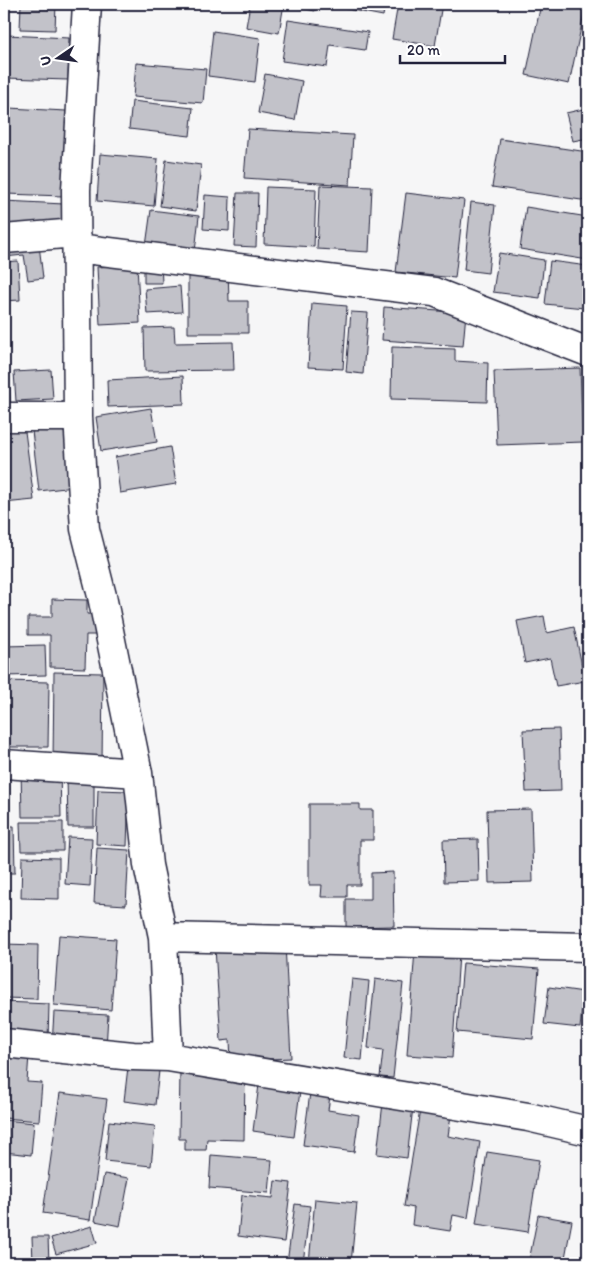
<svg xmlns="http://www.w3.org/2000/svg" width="592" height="1267" viewBox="0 0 592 1267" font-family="Itim,sans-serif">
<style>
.building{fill:#c2c2c9;stroke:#22223b}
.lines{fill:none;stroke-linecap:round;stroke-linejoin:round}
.minor-casing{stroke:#22223b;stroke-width:31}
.minor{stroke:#fff;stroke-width:28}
</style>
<rect width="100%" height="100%" fill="#f6f6f7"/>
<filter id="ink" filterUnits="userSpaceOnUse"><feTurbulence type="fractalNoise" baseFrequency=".02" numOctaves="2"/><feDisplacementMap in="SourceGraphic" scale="10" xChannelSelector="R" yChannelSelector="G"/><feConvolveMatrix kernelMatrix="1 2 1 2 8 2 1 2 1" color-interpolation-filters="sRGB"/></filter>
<g filter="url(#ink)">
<path class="building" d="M 21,4 L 56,4 L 55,30 L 20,29 Z
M 250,4 L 284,4 L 279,33 L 246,27 Z
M 291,4 L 316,4 L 315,11 L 291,6 Z
M 321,4 L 385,4 L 383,16 Z
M 398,4 L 442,4 L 435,46 L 392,39 Z
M 541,4 L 586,4 L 569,84 L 526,75 Z
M 288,20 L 368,32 L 365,50 L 330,45 L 327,67 L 282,61 Z
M 213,31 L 260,38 L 255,82 L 208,76 Z
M 7,35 L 69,38 L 68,80 L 5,78 Z
M 136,63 L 206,69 L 203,103 L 133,97 Z
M 265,74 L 302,81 L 295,120 L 258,113 Z
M 4,84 L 8,84 L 4,127 Z
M 132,101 L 193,108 L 190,136 L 129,129 Z
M 9,108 L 66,111 L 63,196 L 6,194 Z
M 588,108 L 588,138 L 573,141 L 566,113 Z
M 248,129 L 353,135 L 350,185 L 244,178 Z
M 500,139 L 588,152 L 588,201 L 492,187 Z
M 100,154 L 158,159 L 154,206 L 97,201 Z
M 166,160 L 201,165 L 196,211 L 160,206 Z
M 320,185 L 372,187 L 369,252 L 317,249 Z
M 266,187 L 316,189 L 314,247 L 264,244 Z
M 237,193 L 258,193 L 256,247 L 234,246 Z
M 406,193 L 464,200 L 455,278 L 396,272 Z
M 205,195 L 230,197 L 229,231 L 203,229 Z
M 4,201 L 64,204 L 63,229 L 4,228 Z
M 471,202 L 495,205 L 488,273 L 464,270 Z
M 526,207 L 588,217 L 588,260 L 520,249 Z
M 151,210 L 199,216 L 195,252 L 146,246 Z
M 4,245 L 39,245 L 43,278 L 28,280 L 24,255 L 4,257 Z
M 499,253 L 544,260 L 540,298 L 493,292 Z
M 18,261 L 20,300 L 4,301 L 4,262 Z
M 550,261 L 588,266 L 584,308 L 545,304 Z
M 144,263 L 161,263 L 162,283 L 144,283 Z
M 137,265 L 140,323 L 100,325 L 97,267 Z
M 188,269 L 228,269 L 229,301 L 248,301 L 248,333 L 188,333 Z
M 180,286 L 182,312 L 147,314 L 145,289 Z
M 312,303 L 347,306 L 343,369 L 308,367 Z
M 384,307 L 466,313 L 463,346 L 382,340 Z
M 351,312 L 368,313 L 363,374 L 346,372 Z
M 174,327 L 175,343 L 233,342 L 234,370 L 145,371 L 144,328 Z
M 392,347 L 455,349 L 455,361 L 488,363 L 487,402 L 391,399 Z
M 580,368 L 583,442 L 497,445 L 494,371 Z
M 51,370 L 53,399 L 16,401 L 14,372 Z
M 4,372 L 9,372 L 10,402 L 4,402 Z
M 183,376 L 184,404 L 108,407 L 107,380 Z
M 151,408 L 157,442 L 101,451 L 96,417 Z
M 66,418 L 74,487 L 39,491 L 31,422 Z
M 24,424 L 34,500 L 4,503 L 4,427 Z
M 170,447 L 176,484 L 120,493 L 115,457 Z
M 52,599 L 87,600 L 87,614 L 101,615 L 101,635 L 86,635 L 85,668 L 50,667 L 50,635 L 28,635 L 28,617 L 52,617 Z
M 544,616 L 547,633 L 574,627 L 585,681 L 556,686 L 550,658 L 525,663 L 517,621 Z
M 45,645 L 46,675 L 4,676 L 4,646 Z
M 54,672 L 103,673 L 102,763 L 53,762 Z
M 4,681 L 49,682 L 48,747 L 4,747 Z
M 559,729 L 561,791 L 526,792 L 523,730 Z
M 21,769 L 60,769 L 61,817 L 22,817 Z
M 67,776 L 94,776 L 94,827 L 68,827 Z
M 98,790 L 129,791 L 127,846 L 96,844 Z
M 309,804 L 360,804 L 360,810 L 373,810 L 373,840 L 360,840 L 360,885 L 347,885 L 347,897 L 321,897 L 322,885 L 309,885 Z
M 531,809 L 533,882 L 489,883 L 487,810 Z
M 20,822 L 63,822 L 63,851 L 21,851 Z
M 4,826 L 14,826 L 15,873 L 4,873 Z
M 68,837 L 92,838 L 90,886 L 65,884 Z
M 478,839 L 479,881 L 444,882 L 443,840 Z
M 97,848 L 129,850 L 126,905 L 94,903 Z
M 22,857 L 59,858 L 59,899 L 21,898 Z
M 393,872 L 394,926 L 346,927 L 346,899 L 371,899 L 371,873 Z
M 59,935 L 116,939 L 111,1010 L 54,1005 Z
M 4,944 L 38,945 L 37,999 L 4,998 Z
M 285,944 L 291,1058 L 231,1061 L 230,1040 L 221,1041 L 215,948 Z
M 415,950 L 459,954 L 452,1058 L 407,1055 Z
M 463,963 L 539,969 L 533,1039 L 457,1032 Z
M 352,979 L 369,981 L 362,1060 L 344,1058 Z
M 375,979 L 403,983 L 393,1078 L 380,1077 L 383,1050 L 368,1048 Z
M 549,987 L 584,992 L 580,1028 L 544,1024 Z
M 4,1002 L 49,1004 L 48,1040 L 4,1038 Z
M 54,1012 L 108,1015 L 106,1048 L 52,1045 Z
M 4,1052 L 29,1055 L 27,1082 L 42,1083 L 39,1121 L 4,1118 Z
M 128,1067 L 159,1071 L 155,1105 L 124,1101 Z
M 180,1070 L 245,1071 L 244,1140 L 207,1139 L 206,1150 L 185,1150 L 185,1139 L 179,1139 Z
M 260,1077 L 301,1083 L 294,1137 L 253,1131 Z
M 60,1093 L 107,1099 L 90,1220 L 43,1213 Z
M 310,1093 L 330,1096 L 328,1110 L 359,1115 L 354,1152 L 303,1145 Z
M 383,1103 L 413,1107 L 407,1158 L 377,1154 Z
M 420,1110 L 451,1115 L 448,1136 L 480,1142 L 468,1218 L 453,1215 L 450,1231 L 412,1225 L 414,1208 L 404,1206 Z
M 4,1120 L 34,1123 L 31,1155 L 4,1152 Z
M 109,1121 L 155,1126 L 151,1166 L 105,1161 Z
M 487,1152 L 539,1160 L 528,1232 L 476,1224 Z
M 211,1155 L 272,1160 L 269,1193 L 209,1188 Z
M 104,1174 L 129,1178 L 120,1226 L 95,1221 Z
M 275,1181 L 291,1183 L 284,1242 L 238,1236 L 242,1195 L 273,1198 Z
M 315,1199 L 357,1203 L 351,1263 L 309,1263 Z
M 295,1204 L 310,1206 L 303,1263 L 287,1263 Z
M 538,1215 L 572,1221 L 564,1263 L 529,1261 Z
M 92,1226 L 97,1243 L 56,1254 L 51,1238 Z
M 32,1237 L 48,1237 L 49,1263 L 6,1263 L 33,1262 Z"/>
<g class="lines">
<defs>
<path id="minor" d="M 87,4 L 76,190 L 78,417 L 85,529 L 102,596 L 138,773 L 148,865 L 163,937 L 168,1057
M 4,239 L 76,233
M 77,248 L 434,292 L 588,352
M 4,417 L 78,417
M 4,764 L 138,773
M 163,937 L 588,947
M 4,1043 L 133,1056 L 168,1057 L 528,1117 L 588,1131"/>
</defs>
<use href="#minor" class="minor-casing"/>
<use href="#minor" class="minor"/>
</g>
</g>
<rect width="592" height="1267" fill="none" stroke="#fff" stroke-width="20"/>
<rect x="10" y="10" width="572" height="1247" fill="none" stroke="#22223b" stroke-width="2" filter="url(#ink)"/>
<g transform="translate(58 58) rotate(257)" stroke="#ffffff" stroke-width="4" paint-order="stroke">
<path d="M0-4L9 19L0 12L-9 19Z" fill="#22223b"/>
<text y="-8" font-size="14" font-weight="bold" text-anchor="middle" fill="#22223b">U</text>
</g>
<path d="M400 55v8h105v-8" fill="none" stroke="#22223b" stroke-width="2.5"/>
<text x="407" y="55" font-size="15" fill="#22223b" stroke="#ffffff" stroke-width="4" paint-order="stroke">20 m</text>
</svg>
